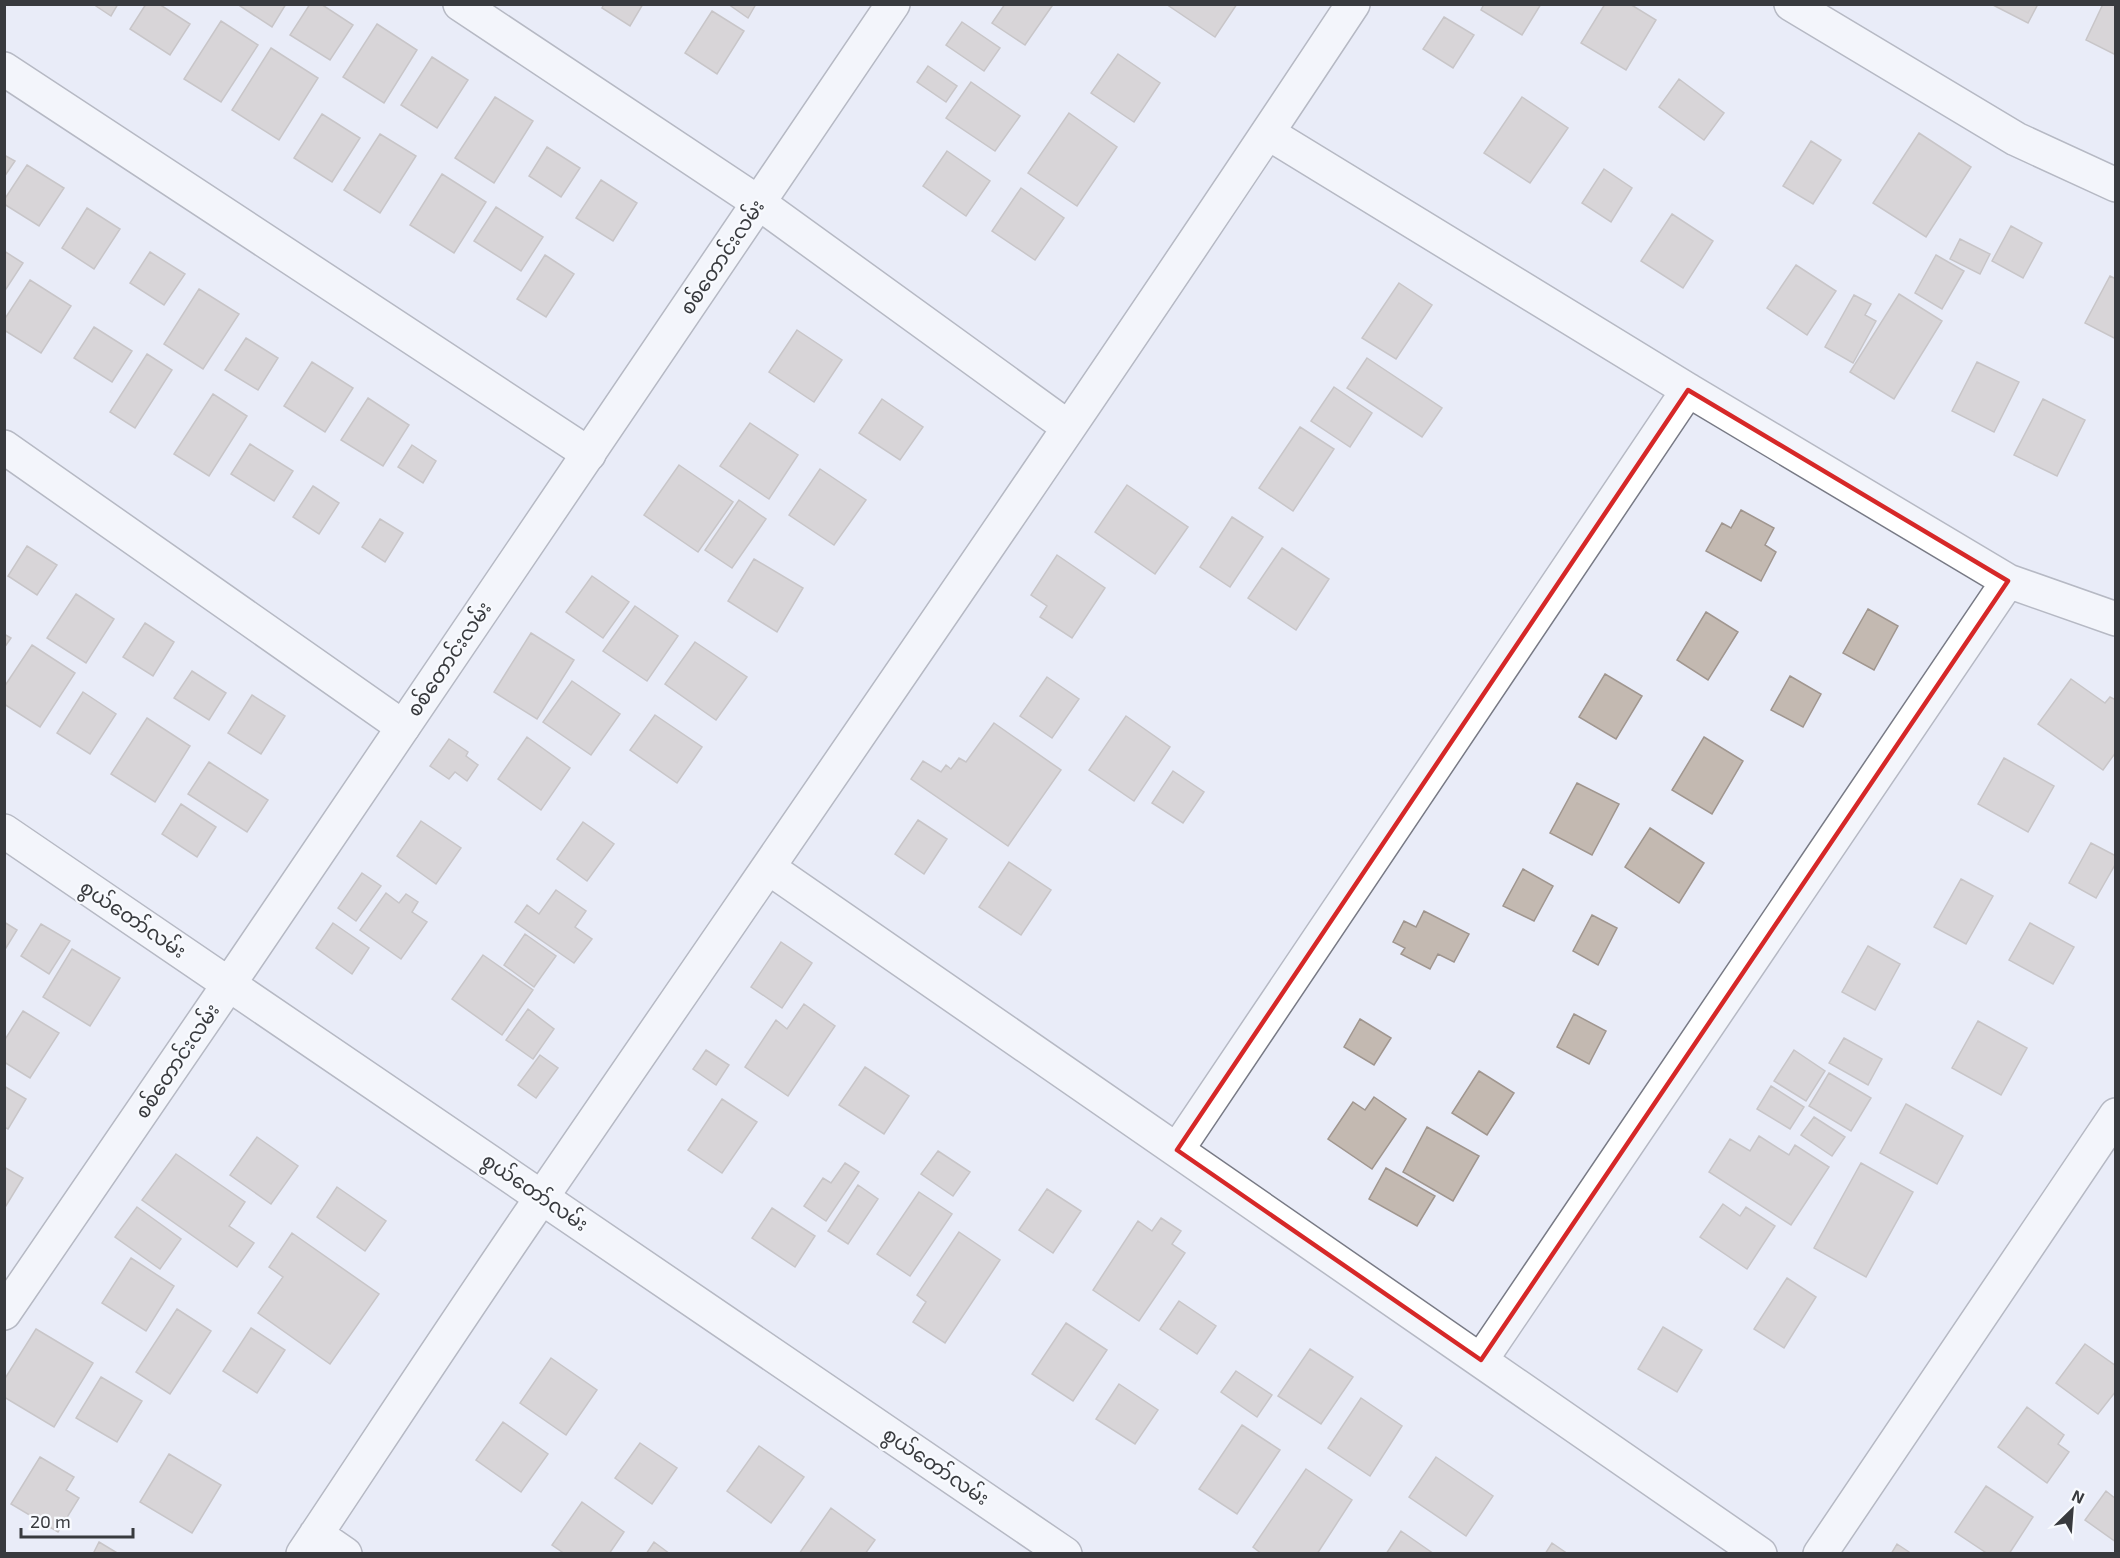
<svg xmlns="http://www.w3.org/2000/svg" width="2120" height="1558" viewBox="0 0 2120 1558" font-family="'Exo 2','Noto Sans Myanmar',sans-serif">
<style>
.building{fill:#c3b9b1;stroke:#a0968f;stroke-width:1.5}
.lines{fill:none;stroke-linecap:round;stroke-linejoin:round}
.minor-casing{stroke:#787a85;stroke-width:36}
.tertiary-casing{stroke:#787a85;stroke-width:36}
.minor{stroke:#fff;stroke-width:33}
.tertiary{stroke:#fff;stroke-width:33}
.marked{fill:none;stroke:#d62828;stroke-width:4.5;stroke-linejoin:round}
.labels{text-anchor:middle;stroke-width:4.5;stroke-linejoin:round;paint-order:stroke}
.street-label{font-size:20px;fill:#383a3e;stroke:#f8fafe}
</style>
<rect width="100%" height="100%" fill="#e9ecf8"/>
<path class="building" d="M 93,4 L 118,4 L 111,16 Z
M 146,4 L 159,4 L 190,24 L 170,55 L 130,29 Z
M 237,4 L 286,4 L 272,27 Z
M 310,4 L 321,4 L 353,25 L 330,60 L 290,35 Z
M 604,4 L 643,4 L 630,26 L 602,8 Z
M 728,4 L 756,4 L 748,18 Z
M 1005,4 L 1050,4 L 1052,6 L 1025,45 L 992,23 Z
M 1166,4 L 1237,4 L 1215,37 Z
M 1484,4 L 1541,4 L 1522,35 L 1481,10 Z
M 1605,4 L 1630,4 L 1656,20 L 1626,70 L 1581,43 Z
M 1991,4 L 2038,4 L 2028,23 Z
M 2103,4 L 2116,4 L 2116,55 L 2086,40 Z
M 712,11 L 744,31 L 717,74 L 685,53 Z
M 1444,17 L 1474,35 L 1453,68 L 1423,49 Z
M 221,21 L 258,45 L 221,102 L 184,79 Z
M 962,22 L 1000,48 L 984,71 L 946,45 Z
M 377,24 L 417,50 L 384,103 L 343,77 Z
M 271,48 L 318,78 L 279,140 L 232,110 Z
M 1118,54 L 1160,83 L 1134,122 L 1091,93 Z
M 432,57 L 468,80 L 437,128 L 401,105 Z
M 928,66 L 957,86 L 946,102 L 917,82 Z
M 1679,79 L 1724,113 L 1704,140 L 1659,107 Z
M 971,82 L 1020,116 L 995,151 L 946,118 Z
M 495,97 L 533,121 L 494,183 L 455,158 Z
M 1522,97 L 1568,128 L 1530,183 L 1484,153 Z
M 1069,113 L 1117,147 L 1077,206 L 1028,173 Z
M 322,114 L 360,138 L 332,182 L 294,158 Z
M 1919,133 L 1971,167 L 1926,237 L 1873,203 Z
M 380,134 L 416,156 L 380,213 L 344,190 Z
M 1811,141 L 1841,160 L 1813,204 L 1783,186 Z
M 547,147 L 580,168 L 561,197 L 529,176 Z
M 947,151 L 990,181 L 966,216 L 923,186 Z
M 4,155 L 15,161 L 4,177 Z
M 27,165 L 64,188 L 39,226 L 4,204 L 4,200 Z
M 1604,169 L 1632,188 L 1611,222 L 1582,203 Z
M 442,174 L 486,202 L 454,253 L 410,225 Z
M 601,180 L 637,203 L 613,241 L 576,218 Z
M 1021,188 L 1064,218 L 1035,260 L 992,231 Z
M 496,207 L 543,237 L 521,271 L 474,241 Z
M 87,208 L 120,229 L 94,269 L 62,248 Z
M 1672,214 L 1713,241 L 1683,288 L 1641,261 Z
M 2011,226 L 2042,243 L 2023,278 L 1992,261 Z
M 1960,239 L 1990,254 L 1980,274 L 1950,259 Z
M 4,251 L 23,263 L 4,292 Z
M 150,252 L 185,274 L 164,305 L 130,283 Z
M 545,255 L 574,274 L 546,317 L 517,299 Z
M 1936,255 L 1964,271 L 1942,309 L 1915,293 Z
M 1796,265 L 1836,291 L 1807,335 L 1767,308 Z
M 2110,276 L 2116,279 L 2116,339 L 2085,323 Z
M 30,280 L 71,306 L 41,353 L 4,330 L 4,320 Z
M 1399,283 L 1432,305 L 1396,359 L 1362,338 Z
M 199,289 L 239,314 L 203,369 L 164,344 Z
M 1899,294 L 1942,321 L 1894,399 L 1850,372 Z
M 1854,295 L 1871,304 L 1865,315 L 1876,321 L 1853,363 L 1825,347 Z
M 94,327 L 132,351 L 112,382 L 74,358 Z
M 797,330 L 842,360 L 814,402 L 769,372 Z
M 246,338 L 278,358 L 258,390 L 225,370 Z
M 147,354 L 172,370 L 135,428 L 110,412 Z
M 1367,358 L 1442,408 L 1422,437 L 1347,388 Z
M 312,362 L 353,388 L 325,432 L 284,406 Z
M 1977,362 L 2019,382 L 1994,432 L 1952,411 Z
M 1334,387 L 1372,413 L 1350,447 L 1311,421 Z
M 213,394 L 247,416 L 209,476 L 174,454 Z
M 368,398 L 409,425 L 383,466 L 341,440 Z
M 882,399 L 923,427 L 900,460 L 859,433 Z
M 2043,399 L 2085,420 L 2057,476 L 2014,455 Z
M 750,423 L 798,455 L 769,499 L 720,466 Z
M 1300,427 L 1334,449 L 1293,511 L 1259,488 Z
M 250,444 L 293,471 L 274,501 L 231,474 Z
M 412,445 L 436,461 L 423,483 L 398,467 Z
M 679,465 L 733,502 L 698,552 L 644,515 Z
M 820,469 L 866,500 L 834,545 L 789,515 Z
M 1127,485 L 1188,527 L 1155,574 L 1095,532 Z
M 313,486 L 339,503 L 319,534 L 293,517 Z
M 739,500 L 766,519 L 732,568 L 705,550 Z
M 1741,510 L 1774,528 L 1765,545 L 1776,552 L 1761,581 L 1706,551 L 1722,523 L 1731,528 Z
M 1232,517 L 1263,537 L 1230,587 L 1200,567 Z
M 380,519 L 403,533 L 385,562 L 362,547 Z
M 27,546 L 57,565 L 37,595 L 8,576 Z
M 1282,548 L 1329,579 L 1296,630 L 1248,598 Z
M 1057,555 L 1105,588 L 1072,638 L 1040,617 L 1047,606 L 1031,595 Z
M 754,559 L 803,588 L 777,632 L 728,601 Z
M 592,576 L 629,602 L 603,638 L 566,612 Z
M 76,594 L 114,619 L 86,663 L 47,638 Z
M 635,606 L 678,636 L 647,681 L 603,651 Z
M 1868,609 L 1898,626 L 1874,670 L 1843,653 Z
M 1706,612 L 1738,632 L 1708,680 L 1677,660 Z
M 145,623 L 174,642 L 153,676 L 123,657 Z
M 531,633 L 574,660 L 537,719 L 494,692 Z
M 4,634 L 11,638 L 4,648 Z
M 695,642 L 747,677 L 716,720 L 665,684 Z
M 32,645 L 75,673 L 40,727 L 4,704 L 4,687 Z
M 192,671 L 226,693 L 209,720 L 174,698 Z
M 1605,674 L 1642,696 L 1616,739 L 1579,717 Z
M 1790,676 L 1821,694 L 1803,727 L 1771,710 Z
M 1047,677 L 1079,699 L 1052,738 L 1020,716 Z
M 2071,679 L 2105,703 L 2110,697 L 2116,700 L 2116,752 L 2103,770 L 2038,724 Z
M 572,681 L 620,714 L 591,755 L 543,722 Z
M 83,692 L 116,714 L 90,754 L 57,733 Z
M 252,695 L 285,716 L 261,754 L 228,733 Z
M 655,715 L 702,747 L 677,783 L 630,750 Z
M 1126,716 L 1170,747 L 1134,801 L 1089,770 Z
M 147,718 L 190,746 L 155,802 L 111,774 Z
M 994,723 L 1061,770 L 1008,846 L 911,779 L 923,761 L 941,772 L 946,765 L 951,769 L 959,758 L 966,762 Z
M 527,737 L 570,768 L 541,810 L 498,779 Z
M 1704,737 L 1743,761 L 1712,814 L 1672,790 Z
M 449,739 L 468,752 L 466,756 L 478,765 L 467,781 L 455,772 L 449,779 L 430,766 Z
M 2004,758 L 2054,786 L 2028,832 L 1978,804 Z
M 209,762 L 268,800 L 247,832 L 188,794 Z
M 1173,771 L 1204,792 L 1183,823 L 1152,803 Z
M 1577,783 L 1619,804 L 1592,855 L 1550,833 Z
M 181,804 L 216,827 L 197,857 L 162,834 Z
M 918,820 L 947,839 L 924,874 L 895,854 Z
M 421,821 L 461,848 L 436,884 L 397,856 Z
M 583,822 L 614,844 L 587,881 L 557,859 Z
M 1650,828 L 1704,863 L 1679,903 L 1625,867 Z
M 2091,843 L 2116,856 L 2116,863 L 2096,898 L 2069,883 Z
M 1009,862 L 1051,890 L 1021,935 L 979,907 Z
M 1523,869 L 1553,886 L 1534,921 L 1503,906 Z
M 362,873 L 381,886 L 356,921 L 338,908 Z
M 1961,879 L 1993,896 L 1966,944 L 1934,927 Z
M 556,890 L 586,911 L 575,927 L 592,939 L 574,963 L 515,922 L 527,905 L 539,914 Z
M 386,893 L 399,903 L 406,894 L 418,902 L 412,912 L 427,922 L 401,959 L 360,930 Z
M 1424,911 L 1469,934 L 1454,962 L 1438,954 L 1430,969 L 1401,954 L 1405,948 L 1393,942 L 1404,921 L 1416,927 Z
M 1592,915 L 1617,928 L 1598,965 L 1573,951 Z
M 4,922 L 17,930 L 4,951 Z
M 333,923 L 369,948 L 352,974 L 316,948 Z
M 2030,923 L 2074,947 L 2053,984 L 2009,960 Z
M 41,924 L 70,941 L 49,974 L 21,956 Z
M 525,934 L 556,956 L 534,987 L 504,965 Z
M 781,942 L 812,963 L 782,1008 L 751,987 Z
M 1868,946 L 1900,964 L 1875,1010 L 1842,992 Z
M 72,949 L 120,978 L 90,1026 L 43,997 Z
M 483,955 L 533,990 L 502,1035 L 452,999 Z
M 804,1004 L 835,1026 L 788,1096 L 745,1067 L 776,1020 L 787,1029 Z
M 528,1009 L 554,1029 L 533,1059 L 506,1040 Z
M 23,1011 L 59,1033 L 30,1078 L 4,1062 L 4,1041 Z
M 1574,1014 L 1606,1031 L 1589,1064 L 1557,1047 Z
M 1360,1019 L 1391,1038 L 1374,1065 L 1344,1047 Z
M 1978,1021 L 2027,1048 L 2001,1095 L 1952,1068 Z
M 1844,1038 L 1882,1059 L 1868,1085 L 1829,1063 Z
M 706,1050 L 729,1065 L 716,1085 L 693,1069 Z
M 1794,1050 L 1825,1071 L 1806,1101 L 1774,1081 Z
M 540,1055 L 558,1068 L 536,1098 L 518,1085 Z
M 865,1067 L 909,1096 L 884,1134 L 839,1105 Z
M 1479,1071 L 1514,1093 L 1487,1135 L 1452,1113 Z
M 1829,1073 L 1871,1098 L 1851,1131 L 1809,1106 Z
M 4,1086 L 26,1099 L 8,1129 L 4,1127 Z
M 1771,1086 L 1804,1107 L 1790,1129 L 1757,1109 Z
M 1374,1097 L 1406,1119 L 1372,1169 L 1328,1139 L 1353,1102 L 1365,1110 Z
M 722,1099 L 757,1122 L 722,1173 L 688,1150 Z
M 1906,1104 L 1963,1136 L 1937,1184 L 1880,1153 Z
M 1814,1117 L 1845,1137 L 1832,1156 L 1801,1135 Z
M 1427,1127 L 1479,1156 L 1453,1201 L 1403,1172 Z
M 1759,1136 L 1789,1155 L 1795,1145 L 1829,1167 L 1791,1225 L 1709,1172 L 1730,1139 L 1750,1151 Z
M 257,1137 L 298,1166 L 271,1204 L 230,1175 Z
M 938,1151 L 970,1172 L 953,1196 L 921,1174 Z
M 176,1154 L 245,1202 L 229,1226 L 254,1243 L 237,1267 L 142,1200 Z
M 845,1163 L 859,1172 L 826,1221 L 804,1206 L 823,1178 L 831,1183 Z
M 1861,1163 L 1913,1192 L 1866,1277 L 1814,1248 Z
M 4,1167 L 23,1178 L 4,1209 Z
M 1386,1168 L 1435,1196 L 1417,1226 L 1369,1199 Z
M 858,1185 L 878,1199 L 848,1244 L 828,1231 Z
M 337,1187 L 386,1221 L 365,1251 L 317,1217 Z
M 1047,1189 L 1081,1211 L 1053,1253 L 1019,1230 Z
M 919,1192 L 952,1214 L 910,1276 L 877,1254 Z
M 1723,1204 L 1740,1216 L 1746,1207 L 1775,1226 L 1747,1269 L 1700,1237 Z
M 137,1207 L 181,1239 L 160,1269 L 115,1237 Z
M 772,1208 L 815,1236 L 795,1267 L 752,1238 Z
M 1161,1218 L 1181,1231 L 1172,1244 L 1185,1253 L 1139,1321 L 1093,1290 L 1138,1221 L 1152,1231 Z
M 959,1232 L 1000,1260 L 945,1343 L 913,1322 L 926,1302 L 917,1295 Z
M 292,1233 L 379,1294 L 330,1364 L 258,1313 L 283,1277 L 269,1267 Z
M 131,1258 L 174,1286 L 146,1331 L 102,1303 Z
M 1787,1278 L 1816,1297 L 1784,1348 L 1754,1329 Z
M 1179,1301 L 1216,1326 L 1197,1354 L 1160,1329 Z
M 177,1309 L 211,1331 L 170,1394 L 136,1372 Z
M 1066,1323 L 1107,1350 L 1073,1401 L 1032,1374 Z
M 1663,1327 L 1702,1350 L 1677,1392 L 1638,1369 Z
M 251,1328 L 285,1350 L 257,1393 L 223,1371 Z
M 36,1329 L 93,1363 L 54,1427 L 4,1397 L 4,1380 Z
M 2085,1344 L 2116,1366 L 2116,1391 L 2098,1414 L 2056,1383 Z
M 1310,1349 L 1353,1377 L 1321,1424 L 1278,1396 Z
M 551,1358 L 597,1390 L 566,1435 L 520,1403 Z
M 1236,1371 L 1272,1395 L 1257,1417 L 1221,1392 Z
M 101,1377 L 142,1401 L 117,1442 L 76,1418 Z
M 1119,1384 L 1158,1410 L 1135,1444 L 1096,1419 Z
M 1361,1398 L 1402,1426 L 1370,1476 L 1328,1448 Z
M 2027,1407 L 2064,1435 L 2058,1444 L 2069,1452 L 2047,1483 L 1998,1447 Z
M 503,1422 L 548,1454 L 521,1492 L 476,1460 Z
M 1242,1425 L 1280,1450 L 1237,1514 L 1199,1489 Z
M 640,1443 L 677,1468 L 652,1504 L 615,1478 Z
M 759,1446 L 804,1477 L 771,1523 L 727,1491 Z
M 169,1454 L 221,1485 L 192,1533 L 140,1502 Z
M 40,1457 L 74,1477 L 66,1490 L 79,1498 L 58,1532 L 11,1504 Z
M 1436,1457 L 1493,1496 L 1466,1536 L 1409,1497 Z
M 1306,1469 L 1352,1500 L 1317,1554 L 1262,1554 L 1253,1547 Z
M 1986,1486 L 2033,1517 L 2009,1554 L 1988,1554 L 1955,1532 Z
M 2106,1491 L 2116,1499 L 2116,1542 L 2085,1520 Z
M 582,1502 L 624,1532 L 609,1554 L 565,1554 L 552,1545 Z
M 831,1508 L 875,1540 L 865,1554 L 799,1554 Z
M 1401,1531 L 1434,1554 L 1386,1554 Z
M 99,1542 L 119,1554 L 93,1554 Z
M 654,1542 L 670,1554 L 646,1554 Z
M 1552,1543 L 1568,1554 L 1545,1554 Z
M 1897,1544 L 1912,1554 L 1891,1554 Z"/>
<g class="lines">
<defs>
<path id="minor" d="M 460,4 L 759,203 L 1068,427
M 1791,4 L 2016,139 L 2116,185
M 4,69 L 589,454
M 1268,133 L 1688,390 L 2008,581 L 2116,619
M 4,447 L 403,727
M 769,868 L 1760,1554
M 1177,1150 L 1688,390
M 1481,1360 L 2008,581
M 316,1534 L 345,1554
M 303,1554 C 383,1434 462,1313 544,1194 C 815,798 1088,405 1353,4
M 1820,1554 L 2116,1115"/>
<path id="tertiary" d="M 4,831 L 1065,1554
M 4,1313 L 229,984 L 893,4"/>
</defs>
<use href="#minor" class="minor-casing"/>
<use href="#tertiary" class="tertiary-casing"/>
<use href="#minor" class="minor"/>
<use href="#tertiary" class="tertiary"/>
</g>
<path d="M0 0H2120V1558H0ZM 1688,390 L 2008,581 L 1481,1360 L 1177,1150 Z" fill="#e9ecf8" fill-opacity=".55" fill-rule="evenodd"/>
<path class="marked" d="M 1688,390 L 2008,581 L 1481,1360 L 1177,1150 Z"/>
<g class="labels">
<g class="street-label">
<text transform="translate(722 257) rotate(-56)" y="7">စစ်တောင်းလမ်း</text>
<text transform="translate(449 659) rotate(-56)" y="7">စစ်တောင်းလမ်း</text>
<text transform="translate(133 919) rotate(34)" y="7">စွယ်တော်လမ်း</text>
<text transform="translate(177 1061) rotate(-56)" y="7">စစ်တောင်းလမ်း</text>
<text transform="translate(535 1192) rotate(34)" y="7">စွယ်တော်လမ်း</text>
<text transform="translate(936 1466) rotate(34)" y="7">စွယ်တော်လမ်း</text>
</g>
</g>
<rect width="2120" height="1558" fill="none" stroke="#383a3e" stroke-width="12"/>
<g transform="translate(2072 1510) rotate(25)" stroke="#f8fafe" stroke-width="4.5" paint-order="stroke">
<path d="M0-4.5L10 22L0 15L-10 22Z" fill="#383a3e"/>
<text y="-9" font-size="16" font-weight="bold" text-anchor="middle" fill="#383a3e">N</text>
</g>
<path d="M21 1528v9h112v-9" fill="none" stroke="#383a3e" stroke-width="3"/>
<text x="30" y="1528" font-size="18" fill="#383a3e" stroke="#f8fafe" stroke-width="4.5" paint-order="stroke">20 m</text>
</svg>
